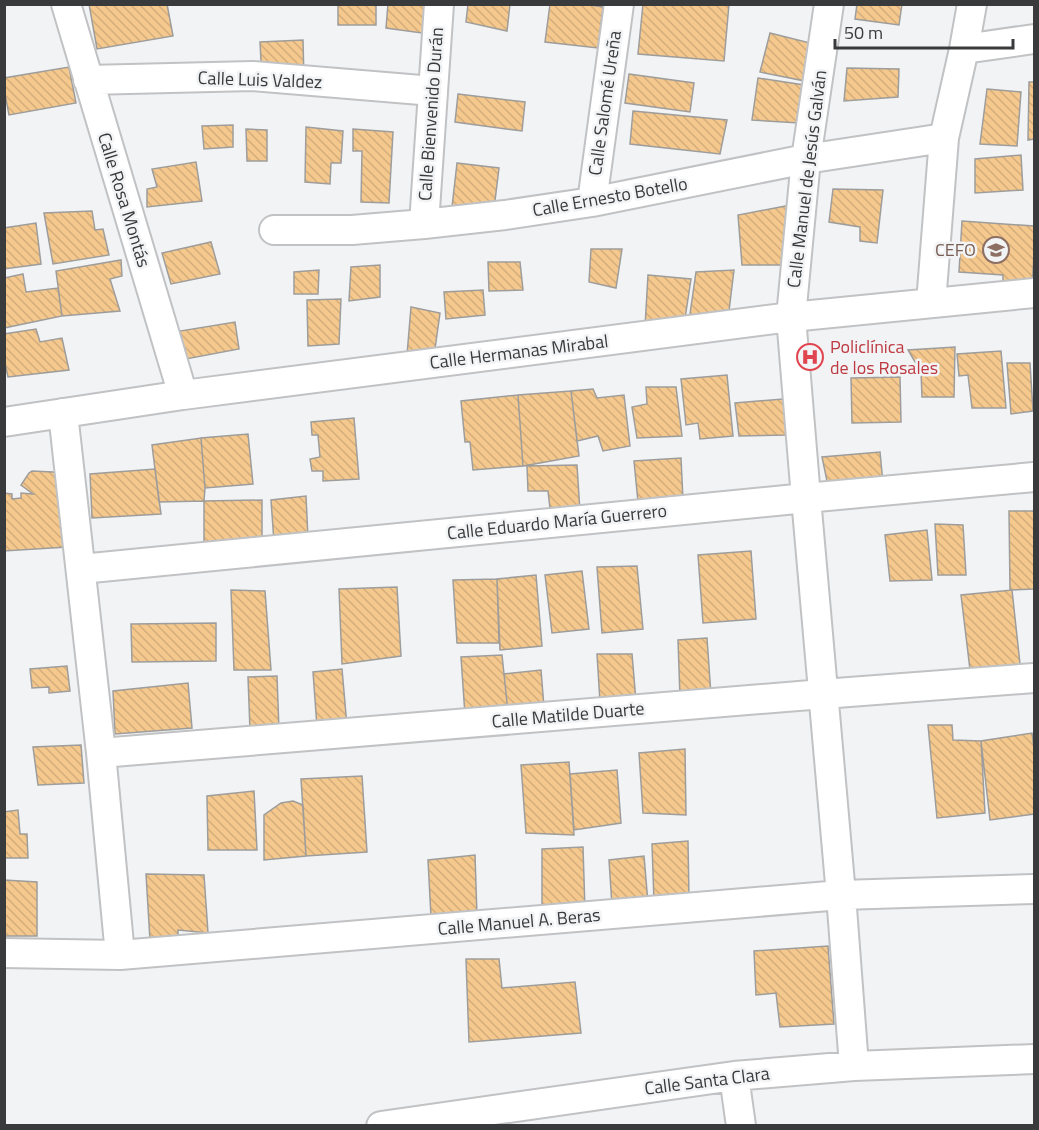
<svg xmlns="http://www.w3.org/2000/svg" width="1039" height="1130" viewBox="0 0 1039 1130" font-family="'Titillium Web',sans-serif">
<style>
.building{fill:url(#building-back-hatch);stroke:#9e9d9b;stroke-width:1.5}
.lines{fill:none;stroke-linecap:round;stroke-linejoin:round}
.street-casing{stroke:#c1c2c4;stroke-width:32}
.street{stroke:#fff;stroke-width:28}
.labels{text-anchor:middle;stroke-width:5;stroke-linejoin:round;paint-order:stroke}
.street-label{font-size:18px;fill:#393a3b;stroke:#f2f3f5}
.education-label{font-size:18px;fill:#785e54;stroke:#f2f3f5;text-anchor:end}
.health-label{font-size:18px;fill:#be3a42;stroke:#f2f3f5;text-anchor:start}
</style>
<defs>
<pattern id="building-back-hatch" width="6" height="6" patternUnits="userSpaceOnUse" patternTransform="scale(1.5)"><rect width="6" height="6" fill="#f5c98e"/><path d="M-1 5l2 2M0 0l6 6M5-1l2 2" fill="none" stroke="#d3ad7b"/></pattern>
</defs>
<rect width="100%" height="100%" fill="#f2f3f5"/>
<path class="building" d="M 89,4 L 167,4 L 173,36 L 97,49 Z
M 338,4 L 376,4 L 376,25 L 338,25 Z
M 388,4 L 432,4 L 429,34 L 386,28 Z
M 468,4 L 510,4 L 507,31 L 466,22 Z
M 550,4 L 584,4 L 603,7 L 598,48 L 545,42 Z
M 643,4 L 729,4 L 724,61 L 638,54 Z
M 857,4 L 902,4 L 899,25 L 855,19 Z
M 770,33 L 814,44 L 805,81 L 760,72 Z
M 303,40 L 304,80 L 262,81 L 260,42 Z
M 69,67 L 76,103 L 9,115 L 4,89 L 4,78 Z
M 847,68 L 899,69 L 898,97 L 844,101 Z
M 629,74 L 694,83 L 690,112 L 625,103 Z
M 758,78 L 804,85 L 799,123 L 752,120 Z
M 1029,82 L 1034,82 L 1034,139 L 1028,140 Z
M 987,89 L 1021,92 L 1017,146 L 980,144 Z
M 458,94 L 525,102 L 522,131 L 455,122 Z
M 633,111 L 727,120 L 720,154 L 630,144 Z
M 233,125 L 233,147 L 204,149 L 202,126 Z
M 306,127 L 343,131 L 341,163 L 331,163 L 330,184 L 305,182 Z
M 246,129 L 267,130 L 267,161 L 247,161 Z
M 353,129 L 393,132 L 389,203 L 361,202 L 362,151 L 353,151 Z
M 1021,155 L 1023,190 L 975,193 L 975,159 Z
M 196,162 L 202,201 L 147,207 L 147,189 L 157,187 L 152,169 Z
M 457,163 L 499,168 L 494,209 L 452,207 Z
M 833,189 L 883,190 L 877,243 L 860,241 L 860,227 L 829,222 Z
M 791,205 L 785,265 L 742,265 L 738,215 Z
M 92,211 L 95,230 L 103,229 L 109,255 L 53,264 L 44,213 Z
M 962,221 L 1034,226 L 1034,254 L 1032,290 L 1003,289 L 1003,275 L 959,272 Z
M 36,223 L 41,264 L 4,269 L 4,228 Z
M 211,242 L 220,274 L 171,284 L 162,253 Z
M 591,249 L 622,249 L 616,288 L 589,282 Z
M 121,260 L 122,276 L 110,279 L 120,311 L 62,316 L 56,271 Z
M 488,262 L 520,262 L 523,290 L 489,291 Z
M 380,265 L 380,297 L 349,301 L 351,267 Z
M 319,270 L 318,294 L 294,294 L 294,272 Z
M 734,270 L 728,319 L 689,321 L 696,272 Z
M 23,274 L 26,292 L 58,288 L 62,316 L 4,328 L 4,278 Z
M 648,275 L 691,279 L 684,325 L 645,327 Z
M 483,290 L 485,315 L 446,319 L 444,292 Z
M 341,299 L 339,344 L 308,346 L 307,300 Z
M 411,307 L 440,313 L 434,356 L 407,355 Z
M 235,322 L 239,349 L 186,359 L 180,331 Z
M 36,329 L 40,342 L 62,338 L 69,370 L 8,377 L 4,359 L 4,334 Z
M 955,347 L 954,397 L 922,397 L 921,372 L 908,350 Z
M 1001,351 L 1006,408 L 972,408 L 968,375 L 959,376 L 957,354 Z
M 1007,363 L 1030,363 L 1033,411 L 1011,414 Z
M 727,375 L 733,436 L 700,439 L 698,423 L 686,425 L 681,379 Z
M 900,377 L 901,422 L 852,423 L 851,378 Z
M 646,387 L 676,387 L 682,436 L 637,438 L 632,407 L 647,404 Z
M 593,389 L 597,398 L 624,395 L 630,446 L 603,451 L 598,436 L 577,441 L 571,391 Z
M 571,391 L 579,456 L 523,466 L 518,395 Z
M 518,395 L 523,466 L 473,470 L 470,442 L 465,442 L 461,401 Z
M 783,399 L 788,435 L 739,436 L 735,403 Z
M 354,418 L 359,479 L 323,481 L 323,471 L 312,471 L 310,459 L 320,457 L 318,435 L 312,435 L 311,422 Z
M 248,434 L 253,484 L 205,488 L 201,438 Z
M 201,438 L 205,488 L 204,501 L 159,502 L 152,445 Z
M 880,452 L 883,483 L 828,486 L 822,457 Z
M 681,458 L 683,500 L 638,502 L 634,461 Z
M 577,465 L 580,512 L 551,517 L 548,491 L 528,491 L 527,466 Z
M 155,469 L 161,514 L 92,518 L 90,474 Z
M 32,471 L 53,472 L 59,474 L 67,547 L 4,551 L 4,493 L 12,494 L 12,499 L 21,498 L 21,493 L 33,494 L 21,485 L 29,473 Z
M 306,496 L 308,538 L 274,542 L 271,500 Z
M 262,500 L 262,547 L 204,548 L 204,501 Z
M 1009,511 L 1034,511 L 1034,589 L 1010,590 Z
M 935,524 L 963,525 L 966,575 L 938,575 Z
M 927,530 L 932,580 L 890,581 L 885,535 Z
M 751,551 L 756,619 L 703,623 L 698,555 Z
M 637,566 L 643,629 L 602,633 L 597,567 Z
M 582,571 L 589,629 L 552,633 L 545,575 Z
M 536,575 L 542,646 L 500,650 L 497,579 Z
M 497,579 L 499,643 L 457,643 L 453,580 Z
M 397,587 L 401,656 L 342,664 L 339,589 Z
M 231,590 L 265,591 L 271,670 L 234,670 Z
M 1012,590 L 1021,673 L 971,678 L 961,595 Z
M 216,623 L 216,661 L 132,662 L 131,624 Z
M 707,638 L 711,695 L 680,697 L 678,640 Z
M 597,654 L 632,654 L 636,701 L 600,702 Z
M 502,655 L 508,712 L 465,715 L 461,657 Z
M 67,666 L 70,691 L 49,693 L 49,687 L 32,688 L 30,669 Z
M 342,669 L 347,726 L 317,727 L 313,672 Z
M 541,670 L 544,707 L 508,712 L 504,674 Z
M 277,676 L 279,730 L 250,730 L 248,677 Z
M 188,683 L 192,728 L 115,734 L 113,691 Z
M 928,725 L 952,725 L 953,740 L 981,741 L 985,813 L 937,818 Z
M 1032,733 L 1034,748 L 1034,814 L 990,820 L 981,741 Z
M 81,745 L 84,783 L 38,785 L 33,747 Z
M 685,749 L 686,815 L 643,813 L 639,753 Z
M 569,762 L 574,835 L 526,833 L 521,765 Z
M 617,770 L 621,823 L 574,830 L 570,774 Z
M 362,776 L 367,852 L 306,856 L 301,779 Z
M 254,791 L 257,850 L 208,850 L 207,796 Z
M 293,801 L 303,805 L 306,856 L 264,860 L 264,815 L 281,803 Z
M 18,810 L 20,834 L 27,834 L 28,858 L 4,858 L 4,812 Z
M 688,841 L 689,899 L 654,902 L 652,844 Z
M 583,847 L 585,910 L 542,912 L 542,849 Z
M 475,855 L 477,916 L 431,917 L 428,860 Z
M 644,856 L 648,903 L 612,906 L 609,860 Z
M 146,874 L 204,875 L 208,933 L 178,930 L 178,941 L 150,940 Z
M 4,880 L 37,882 L 37,936 L 4,936 Z
M 828,946 L 834,1024 L 780,1027 L 776,993 L 756,995 L 754,951 Z
M 466,959 L 499,959 L 502,988 L 575,982 L 581,1033 L 469,1042 Z"/>
<g class="lines">
<defs>
<path id="street" d="M 66,4 L 183,395
M 829,4 L 806,159 L 791,317 L 806,498 L 841,895 L 854,1066
M 964,49 L 1034,39
M 88,80 L 253,76 L 433,91
M 592,202 L 619,4
M 424,224 L 439,4
M 274,230 L 352,230 L 424,224 L 505,215 L 592,202 L 806,159 L 944,138
M 931,303 L 944,138 L 964,49 L 972,4
M 63,413 L 101,753 L 120,955
M 4,422 L 183,395 L 791,317 L 1034,293
M 81,569 L 806,498 L 1034,477
M 101,753 L 823,694 L 1034,678
M 4,953 L 120,955 L 841,895 L 1034,889
M 734,1076 L 741,1126
M 381,1126 L 734,1076 L 854,1066 L 1034,1059"/>
</defs>
<use href="#street" class="street-casing"/>
<use href="#street" class="street"/>
</g>
<defs>
<symbol id="school-ring" viewBox="-11 -11 22 22"><circle r="9.5" fill="#f2f3f5" stroke="#8d6e63" stroke-width="1.5"/><path d="M0-5L7-2L0 1L-7-2ZM-4 1L0 2.5L4 1V4Q0 6-4 4Z" fill="#8d6e63"/></symbol>
<symbol id="hospital-ring" viewBox="-11 -11 22 22"><circle r="9.5" fill="#f2f3f5" stroke="#e0444e" stroke-width="1.5"/><path d="M-5-5h3v3.5h4V-5h3V5h-3V1.5h-4V5h-3Z" fill="#e0444e"/></symbol>
</defs>
<g fill-rule="evenodd">
<use href="#school-ring" x="981" y="235" width="30" height="30"/>
<use href="#hospital-ring" x="795" y="342" width="30" height="30"/>
</g>
<g class="labels">
<g class="street-label">
<text transform="translate(260 80) rotate(2)" y="6">Calle Luis Valdez</text>
<text transform="translate(605 103) rotate(-82)" y="6">Calle Salomé Ureña</text>
<text transform="translate(431 114) rotate(-86)" y="6">Calle Bienvenido Durán</text>
<text transform="translate(807 179) rotate(-83)" y="6">Calle Manuel de Jesús Galván</text>
<text transform="translate(610 197) rotate(-10)" y="6">Calle Ernesto Botello</text>
<text transform="translate(124 200) rotate(73)" y="6">Calle Rosa Montás</text>
<text transform="translate(519 352) rotate(-7)" y="6">Calle Hermanas Mirabal</text>
<text transform="translate(557 522) rotate(-6)" y="6">Calle Eduardo María Guerrero</text>
<text transform="translate(568 715) rotate(-5)" y="6">Calle Matilde Duarte</text>
<text transform="translate(519 922) rotate(-5)" y="6">Calle Manuel A. Beras</text>
<text transform="translate(707 1081) rotate(-7)" y="6">Calle Santa Clara</text>
</g>
<g class="education-label">
<text x="976" y="256">CEFO</text>
</g>
<g class="health-label">
<text x="830" y="353">Policlínica<tspan x="830" dy="21">de los Rosales</tspan></text>
</g>
</g>
<rect width="1039" height="1130" fill="none" stroke="#393a3b" stroke-width="12"/>
<path d="M835 39v9h178v-9" fill="none" stroke="#393a3b" stroke-width="3"/>
<text x="844" y="39" font-size="18" fill="#393a3b" stroke="#f2f3f5" stroke-width="4.5" paint-order="stroke">50 m</text>
</svg>
